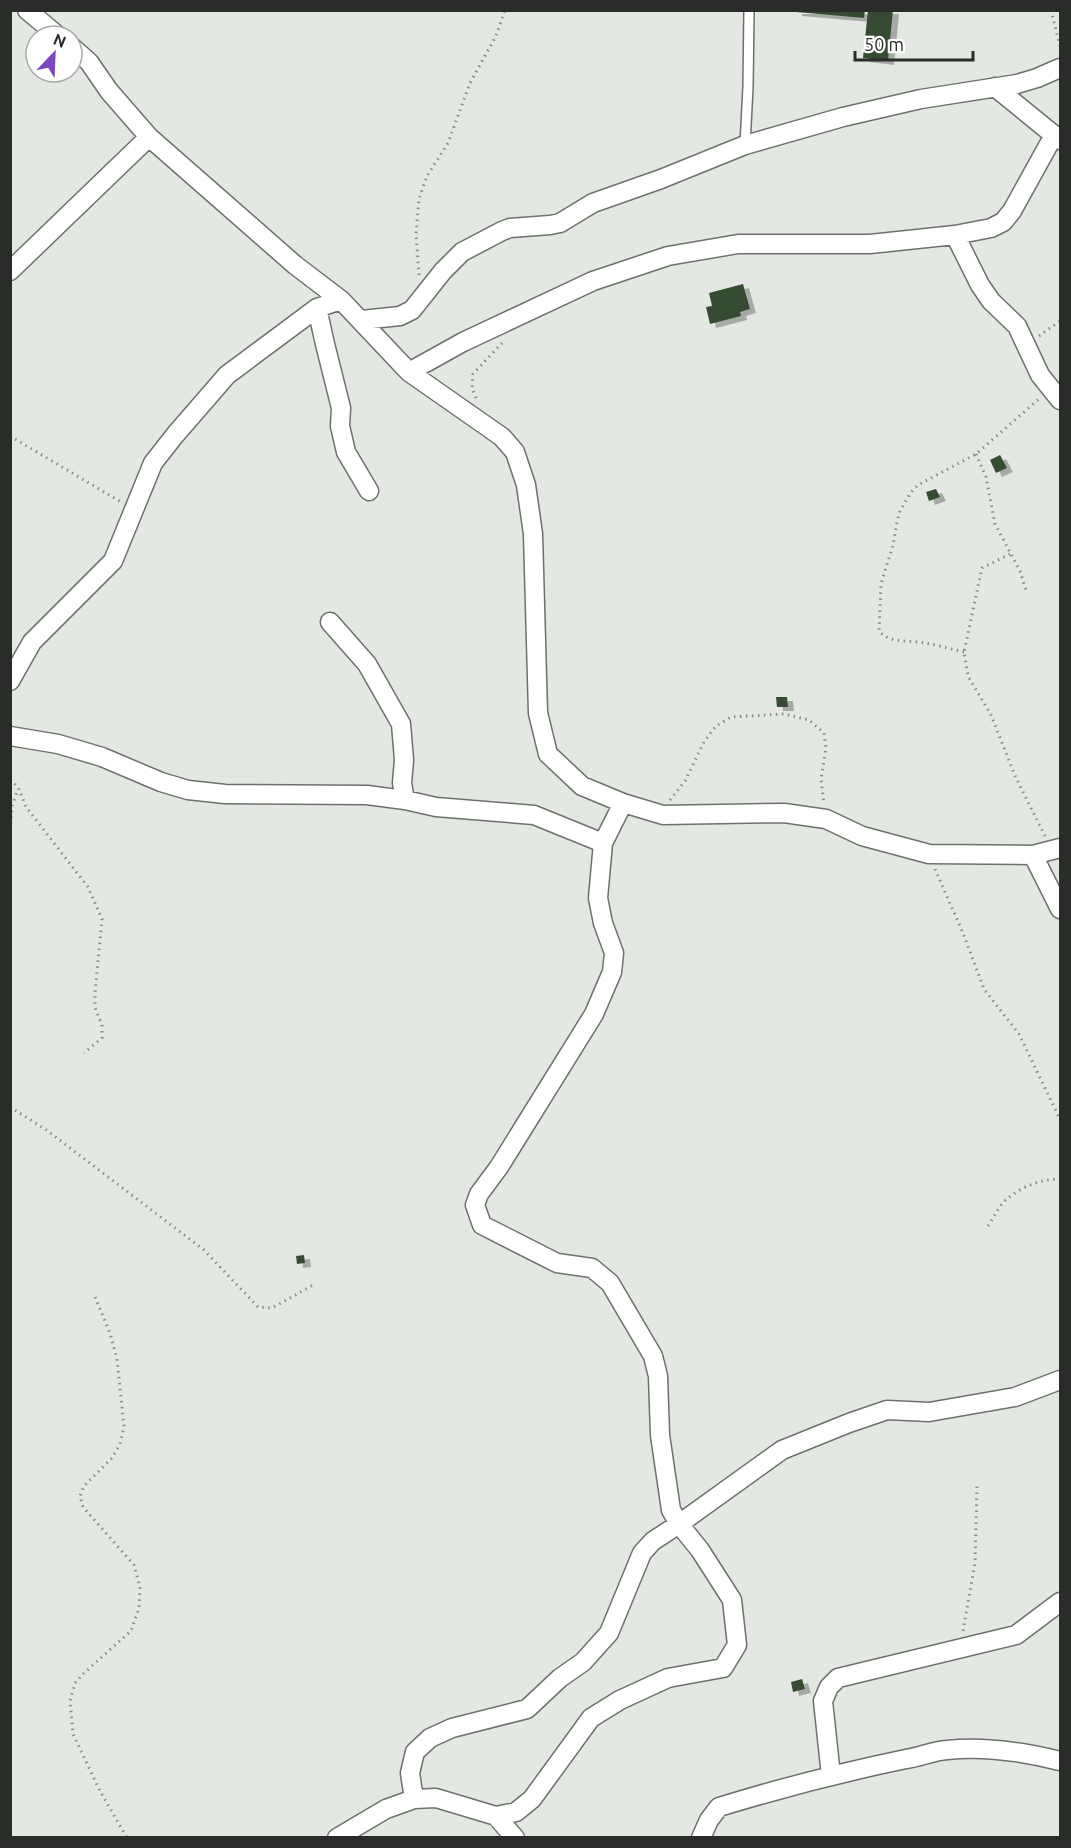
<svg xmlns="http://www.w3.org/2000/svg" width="1071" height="1848" viewBox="0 0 1071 1848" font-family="Ubuntu,sans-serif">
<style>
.building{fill:#364c33;filter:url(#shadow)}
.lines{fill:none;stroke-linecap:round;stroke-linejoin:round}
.lane-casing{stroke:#6d716c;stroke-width:12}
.street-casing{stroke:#6d716c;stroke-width:21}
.path{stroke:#898c88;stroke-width:3;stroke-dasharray:1.5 4.5;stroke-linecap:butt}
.lane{stroke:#fff;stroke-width:9}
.street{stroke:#fff;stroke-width:18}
</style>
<defs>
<filter id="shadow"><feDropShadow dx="6" dy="4" stdDeviation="0" flood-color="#0004"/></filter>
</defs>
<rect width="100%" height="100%" fill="#e3e8e2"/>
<path class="building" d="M 796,10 L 865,10 L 864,18 L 796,12 Z
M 868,10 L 893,10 L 888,61 L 863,58 Z
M 743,284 L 750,309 L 740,312 L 741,316 L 710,324 L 706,307 L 712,306 L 709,293 Z
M 1000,455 L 1007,468 L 996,473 L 990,460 Z
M 936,489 L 940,497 L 929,501 L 926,492 Z
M 776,697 L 787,697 L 788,707 L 777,707 Z
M 304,1255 L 305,1263 L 297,1264 L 296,1256 Z
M 802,1679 L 805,1689 L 793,1692 L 791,1682 Z"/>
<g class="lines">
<defs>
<path id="lane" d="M 745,145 L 748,87 L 749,10"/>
<path id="street" d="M 27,10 L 58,36
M 72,47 L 89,62 L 109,91 L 149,137 L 295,265 L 341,300 L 409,372 L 502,437 L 515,452 L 526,485 L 533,534 L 538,713 L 548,754 L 582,786 L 623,803 L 663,815 L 784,813 L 826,819 L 862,836 L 929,854 L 1033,855 L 1060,848
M 995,87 L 1060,140
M 955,235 L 980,285 L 991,301 L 1017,326 L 1040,375 L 1060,400
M 10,271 L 149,137
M 317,308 L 325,344 L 341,408 L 340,426 L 346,452 L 369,491
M 362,320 L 400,316 L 412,310 L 443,271 L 462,252 L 502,231 L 510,228 L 550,225 L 560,223 L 593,203 L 661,179 L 745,145 L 843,117 L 921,99 L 1017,84 L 1037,78 L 1060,68
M 409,372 L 463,342 L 593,281 L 668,256 L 738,244 L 870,244 L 955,235 L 991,228 L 1003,222 L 1012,211 L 1054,135
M 330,622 L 367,664 L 401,724 L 404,760 L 402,783 L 405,800
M 10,681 L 32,642 L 113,561 L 153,463 L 175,435 L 227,375 L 317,308 L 341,300
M 10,736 L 58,744 L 102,757 L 161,782 L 188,790 L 225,794 L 367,795 L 405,800 L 436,807 L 534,815 L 603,843
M 1033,855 L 1060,909
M 831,1776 L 823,1701 L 829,1687 L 838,1678 L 1016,1635 L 1060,1602
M 414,1799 L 410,1773 L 415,1752 L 430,1738 L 452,1728 L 527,1709 L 560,1678 L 583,1662 L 609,1633 L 642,1553 L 653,1541 L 679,1524 L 782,1450 L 849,1423 L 887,1410 L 929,1412 L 1015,1397 L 1060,1380
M 496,1816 L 515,1838
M 337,1838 L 386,1809 L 414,1799 L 436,1798 L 496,1816 L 516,1812 L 532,1799 L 591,1718 L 620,1700 L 668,1678 L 723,1668 L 737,1645 L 732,1600 L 700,1550 L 679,1524 L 671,1510 L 660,1435 L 658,1376 L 653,1356 L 610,1283 L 592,1268 L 557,1263 L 482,1225 L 475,1205 L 479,1194 L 499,1167 L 594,1014 L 612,972 L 614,953 L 603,923 L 598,898 L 603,843 L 623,803
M 701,1838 L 709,1820 L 719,1807 C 781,1788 843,1772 906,1759 C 920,1757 933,1751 947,1750 C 985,1746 1024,1752 1060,1761"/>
</defs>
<use href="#lane" class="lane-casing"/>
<use href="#street" class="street-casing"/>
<path class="path" d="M 1051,10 L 1060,46
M 419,275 L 416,234 L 419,199 L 427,176 L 448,143 L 470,83 L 496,36 L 505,10
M 1039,336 L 1060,321
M 476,398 L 472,388 L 473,374 L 502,343
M 10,436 L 121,502
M 976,454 L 986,477 L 995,524 L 1020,571 L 1026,590
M 1010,554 L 982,568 L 964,652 L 968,676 L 991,715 L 1016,778 L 1045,836
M 964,652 C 951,649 938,645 925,643 C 910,640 890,644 879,631 L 881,584 L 893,545 L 897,522 L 900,511 L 911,492 L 918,485 L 976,454 L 1040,398
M 10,780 L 18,787 L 26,807 L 88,887 L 102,919 L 95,993 L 95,1008 L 102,1025 L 102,1038 L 84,1053
M 670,800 L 685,781 L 704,742 L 716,726 L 731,717 L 784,714 L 809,720 L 824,733 L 826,748 L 821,779 L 824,804
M 10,836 L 12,806 L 18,789
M 935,869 L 963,933 L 984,989 L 1019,1034 L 1060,1119
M 10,1107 L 45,1129 L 204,1250 L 258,1307 L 272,1308 L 315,1284
M 988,1226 C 994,1218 999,1205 1007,1199 C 1022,1186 1042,1179 1060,1179
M 95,1297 L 110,1333 L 117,1359 L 124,1426 L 120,1444 L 112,1458 L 84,1486 L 80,1496 L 83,1507 L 134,1565 L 140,1587 L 139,1608 L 131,1631 L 83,1674 L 75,1683 L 70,1701 L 73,1734 L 100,1791 L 127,1838
M 963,1631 L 975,1563 L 977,1486"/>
<use href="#lane" class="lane"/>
<use href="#street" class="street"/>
</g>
<rect width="1071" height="1848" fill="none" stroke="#2a2c2a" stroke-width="24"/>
<g transform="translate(54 54) rotate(23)"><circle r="28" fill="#ffffff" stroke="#aaabaa" stroke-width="1.5"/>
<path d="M0-4.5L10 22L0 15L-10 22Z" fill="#7c46bd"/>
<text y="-9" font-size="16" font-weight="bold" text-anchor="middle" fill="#2a2c2a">N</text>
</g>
<path d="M855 51v9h118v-9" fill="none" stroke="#2a2c2a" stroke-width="3"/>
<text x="864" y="51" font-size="18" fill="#2a2c2a" stroke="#ffffff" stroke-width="4.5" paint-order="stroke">50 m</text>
</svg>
